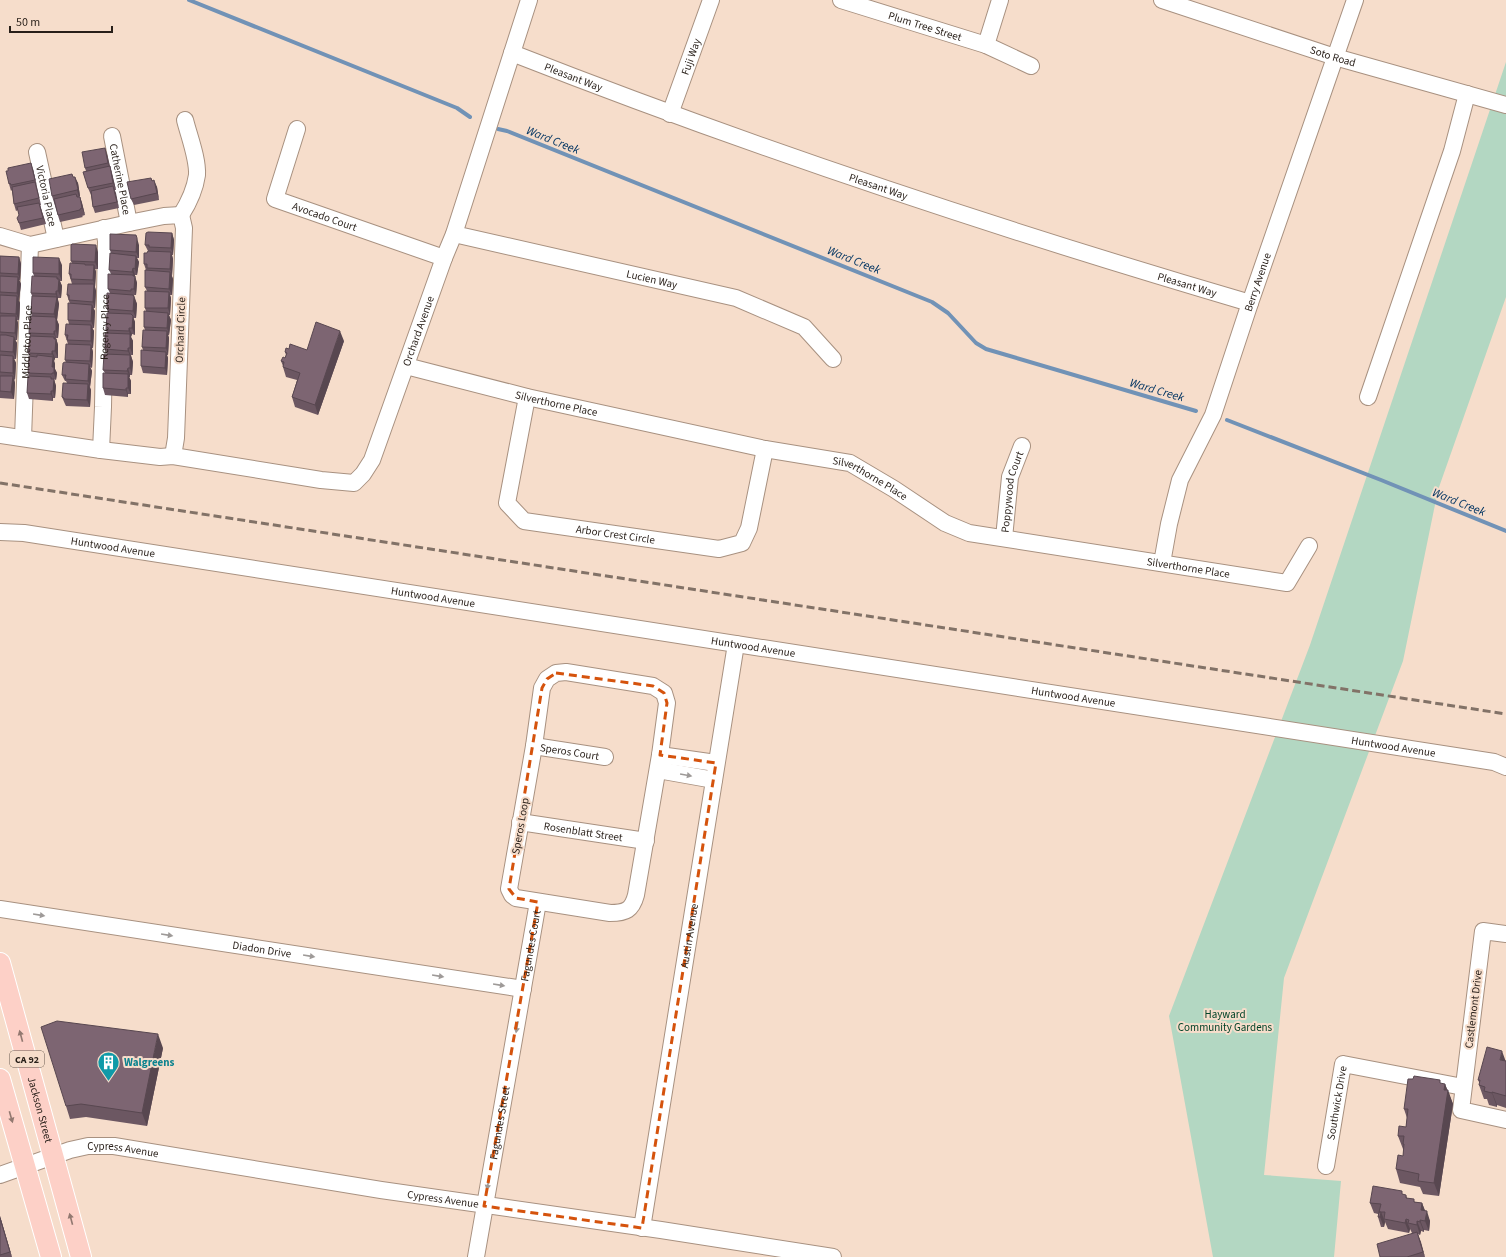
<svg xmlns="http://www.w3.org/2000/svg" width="1506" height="1257" viewBox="0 0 1506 1257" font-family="'Source Sans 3',sans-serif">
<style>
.park{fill:#b3d7c2}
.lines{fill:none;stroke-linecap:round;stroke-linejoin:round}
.stream{stroke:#7192b6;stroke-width:4}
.minor-casing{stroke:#a89180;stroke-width:18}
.major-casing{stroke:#fff;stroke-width:22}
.minor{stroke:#fff;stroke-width:16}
.major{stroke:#fdd0c7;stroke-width:20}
.rail{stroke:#827267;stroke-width:3;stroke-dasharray:8 4;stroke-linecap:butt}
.wall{fill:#6c5762}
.shaded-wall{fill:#584750}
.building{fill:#7d6572;stroke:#584750}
.oneway{fill:#9e9a98}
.oneway2{fill:#927870}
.marked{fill:none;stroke:#d5530d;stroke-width:3;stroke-dasharray:8 5;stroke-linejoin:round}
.labels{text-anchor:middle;stroke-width:4;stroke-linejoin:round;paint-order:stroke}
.shield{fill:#f6ddcb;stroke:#66584e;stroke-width:1}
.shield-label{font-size:10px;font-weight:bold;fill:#281f19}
.street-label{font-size:11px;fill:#281f19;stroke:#f6ddcb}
.park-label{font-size:11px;fill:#004328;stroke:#f6ddcb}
.culture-label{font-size:11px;font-weight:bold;fill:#0d838f;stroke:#f6ddcb;text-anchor:start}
.water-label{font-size:12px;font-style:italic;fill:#003462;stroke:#f6ddcb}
</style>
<rect width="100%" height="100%" fill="#f6ddcb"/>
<path class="park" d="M 1506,62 L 1506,297 L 1438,490 L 1403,661 L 1284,978 L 1264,1175 L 1341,1181 L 1334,1257 L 1213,1257 L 1169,1016 L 1310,645 Z"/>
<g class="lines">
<path class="stream" d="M 189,0 L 457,108 L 470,117
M 498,129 L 507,131 L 932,302 L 948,313 L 976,343 L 986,349 L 1196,411
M 1227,420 L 1381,480 L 1506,531"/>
<defs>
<g id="minor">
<path id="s1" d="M 841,0 L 986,45 L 1031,66"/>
<path id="s2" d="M 1162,0 L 1335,57 L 1506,105"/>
<path d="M 986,45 L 1000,0"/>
<path id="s3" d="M 512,53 C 754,148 1001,230 1250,303"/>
<path id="s4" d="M 670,114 L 711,0"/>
<path id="s5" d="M 297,129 L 275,199 L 444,258"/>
<path id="s6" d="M 112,136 L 129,223"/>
<path id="s7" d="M 37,152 L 56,239"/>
<path d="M 181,215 C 188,204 195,189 197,175 C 198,159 189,136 185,120"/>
<path id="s8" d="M 454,234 L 736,298 L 804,327 L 833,359"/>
<path d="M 0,236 L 30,245 L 129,223 L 164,216 L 181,215 L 184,228 L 176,438 L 173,456"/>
<path id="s9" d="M 406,366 L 527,397 L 765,449 L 850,463 L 894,489 L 945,523 L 969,533 L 1287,583 L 1309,546"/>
<path id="s10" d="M 527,397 L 507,503 L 524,521 L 719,549 L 742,543 L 749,528 L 765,449"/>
<path d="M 1368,397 L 1452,151 L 1467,94"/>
<path id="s11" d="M 0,435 L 101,450 L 160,457 L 173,456 L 321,480 L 354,483 L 363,474 L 372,460 L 444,258 L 454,234 L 529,0"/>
<path id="s12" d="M 23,438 L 30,245"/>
<path id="s13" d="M 101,450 L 103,407 L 106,241 L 104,228"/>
<path id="s14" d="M 0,532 L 24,533 L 1494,762 L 1506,767"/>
<path id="s15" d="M 1004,538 L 1010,477 L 1022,446"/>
<path id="s16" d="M 1162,563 L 1169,524 L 1180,480 L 1213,415 L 1250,303 L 1355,0"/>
<path d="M 566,672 L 653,686 L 664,693 L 667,703 L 660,755 L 636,895 C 632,910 626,913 610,913 L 516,898 L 512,895 L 509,889 L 534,746 L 542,688 L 547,679 L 556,673 Z"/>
<path id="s17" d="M 534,746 L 605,757"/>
<path d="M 660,755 L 716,763"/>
<path d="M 658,770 L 714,780"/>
<path id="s18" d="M 520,822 L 646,841"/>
<path id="s19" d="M 0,909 L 523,989"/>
<path d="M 1506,934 L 1483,931 L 1461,1110 L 1506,1120"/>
<path id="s20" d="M 1326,1166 L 1343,1064 L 1463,1087"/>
<path id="s21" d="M 0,1175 L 70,1150 L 88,1146 L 114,1146 L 381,1190 L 661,1230 L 833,1257"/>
<path id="s22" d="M 642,1228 L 736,644"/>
<path id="s23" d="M 476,1257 L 538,902"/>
</g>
<g id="major">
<path id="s24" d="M 0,963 L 81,1257"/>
<path d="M 0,1079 L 51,1257"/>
</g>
</defs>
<use href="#minor" class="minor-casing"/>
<use href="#major" class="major-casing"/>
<use href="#minor" class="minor"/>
<use href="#major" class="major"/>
<path class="rail" d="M 0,483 L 1506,714"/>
</g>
<path class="wall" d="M 107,154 L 116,190 L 114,190 L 119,208 L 95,213 L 93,207 L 91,195 L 88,188 L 86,171 L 85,168 Z
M 33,169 L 41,205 L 40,205 L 46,224 L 21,230 L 19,223 L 19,215 L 18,210 L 16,211 L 14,204 L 12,190 L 11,191 L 9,184 Z
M 73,177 L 78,183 L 80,196 L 79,197 L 80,197 L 82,203 L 85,215 L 82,216 L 83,217 L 60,222 L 52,196 Z
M 152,180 L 157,187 L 159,200 L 134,205 L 131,199 Z
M 172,233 L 174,240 L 173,255 L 172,255 L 173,259 L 172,276 L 173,279 L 172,295 L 170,295 L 171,298 L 170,315 L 169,315 L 171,320 L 169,335 L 168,335 L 169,338 L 168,355 L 167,355 L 168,358 L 167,375 L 143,373 L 141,366 L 143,350 L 142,347 L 145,330 L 144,327 L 146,311 L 145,308 L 147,291 L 145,287 L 146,270 L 144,264 L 148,251 L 145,245 Z
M 139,245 L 139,258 L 137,258 L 139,262 L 137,275 L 135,275 L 135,277 L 137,283 L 136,295 L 134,295 L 137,304 L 136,318 L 133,318 L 135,322 L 135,335 L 132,334 L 131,337 L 133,341 L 133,355 L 131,355 L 133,362 L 132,375 L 130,375 L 130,377 L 129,377 L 131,381 L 131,394 L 128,394 L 128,397 L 105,395 L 103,388 L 105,373 L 103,370 L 107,354 L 105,349 L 107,333 L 106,330 L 108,313 L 107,309 L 110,293 L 108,289 L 111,274 L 109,270 L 111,253 L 110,250 Z
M 98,252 L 98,269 L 95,269 L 96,272 L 95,287 L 96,291 L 95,308 L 93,308 L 95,311 L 94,328 L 92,328 L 94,331 L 93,348 L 92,348 L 93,352 L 92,368 L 90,367 L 92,371 L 90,387 L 91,390 L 90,407 L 66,406 L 65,404 L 62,397 L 67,383 L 66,381 L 65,381 L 62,375 L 66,362 L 65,360 L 68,344 L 65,335 L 69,324 L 68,320 L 70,304 L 67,295 L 72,284 L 69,274 L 72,263 L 71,261 Z
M 0,256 L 19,257 L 21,264 L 20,280 L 19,280 L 21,284 L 19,300 L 18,300 L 20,303 L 19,320 L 17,320 L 18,323 L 17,340 L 15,340 L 17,343 L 16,359 L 14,359 L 16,363 L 15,380 L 14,379 L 15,383 L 14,399 L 0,398 Z
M 62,265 L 62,281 L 60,281 L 62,286 L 61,298 L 58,298 L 58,300 L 59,304 L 57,320 L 59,325 L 58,338 L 56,338 L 58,345 L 58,358 L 55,358 L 54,361 L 55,364 L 55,369 L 57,373 L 56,380 L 54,379 L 56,386 L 55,398 L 53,398 L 53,401 L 29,399 L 27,393 L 29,376 L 28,373 L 30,356 L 28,353 L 30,336 L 29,333 L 32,317 L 31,313 L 32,296 L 31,293 L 34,276 L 33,273 Z
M 344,341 L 318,415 L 295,407 L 292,397 L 297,380 L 286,377 L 283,367 L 283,366 L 281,361 L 285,358 L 286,355 L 285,352 L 289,349 L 307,350 Z
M 163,1048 L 147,1126 L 86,1117 L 70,1119 L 66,1106 Z
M 1505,1061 L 1506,1061 L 1506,1108 L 1497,1105 L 1497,1107 L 1489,1105 L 1487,1099 L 1484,1099 L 1479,1085 L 1480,1084 L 1478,1080 Z
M 1442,1084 L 1445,1084 L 1453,1104 L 1439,1196 L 1423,1194 L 1420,1187 L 1400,1183 L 1396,1169 L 1403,1156 L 1404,1149 L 1403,1149 L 1398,1136 L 1406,1127 L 1407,1118 L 1404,1109 Z
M 1404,1195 L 1406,1195 L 1407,1198 L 1415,1202 L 1422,1203 L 1425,1211 L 1430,1221 L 1429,1231 L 1424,1230 L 1424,1232 L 1421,1231 L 1420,1235 L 1418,1234 L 1425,1257 L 1380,1257 L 1412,1233 L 1410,1229 L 1409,1233 L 1388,1229 L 1385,1222 L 1384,1227 L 1381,1227 L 1378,1217 L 1378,1214 L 1374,1213 L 1370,1203 Z
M 0,1216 L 12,1257 L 0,1257 Z"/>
<path class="shaded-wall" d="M 105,148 L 107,154 L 110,170 L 108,163 Z
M 31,163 L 33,169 L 37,186 L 35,180 Z
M 110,166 L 112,173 L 116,190 L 113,183 Z
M 75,177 L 78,183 L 80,196 L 79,197 L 77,190 Z
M 154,180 L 157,187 L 159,200 L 157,193 Z
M 113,186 L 116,193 L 119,208 L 117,202 Z
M 80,197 L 82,203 L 85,215 L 82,208 Z
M 39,203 L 46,224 L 43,218 Z
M 172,233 L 174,240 L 173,255 L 171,248 Z
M 137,238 L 139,245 L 139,258 L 136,252 Z
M 96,245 L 98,252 L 98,269 L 95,262 Z
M 171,252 L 173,259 L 172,276 L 170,269 Z
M 136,256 L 139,262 L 137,275 L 135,269 Z
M 19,257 L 21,264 L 20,280 L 18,274 Z
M 59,258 L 62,265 L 62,281 L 59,274 Z
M 94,265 L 96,272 L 95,287 L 93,280 Z
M 133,268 L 137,283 L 136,295 L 134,289 L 133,275 L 135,279 L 135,278 L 132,272 Z
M 170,272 L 173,279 L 172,295 L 169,289 Z
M 18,277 L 21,284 L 19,300 L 17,293 Z
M 57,277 L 59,282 L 59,279 L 62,286 L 61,298 L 58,291 Z
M 94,284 L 96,291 L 95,308 L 93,302 Z
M 56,291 L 58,298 L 58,300 L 59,304 L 57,320 L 59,325 L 58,338 L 56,331 L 56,320 L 54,314 L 57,298 L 56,294 Z
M 169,292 L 171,298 L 170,315 L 168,308 Z
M 17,296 L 20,303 L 19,320 L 16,314 Z
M 134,297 L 137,304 L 136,318 L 133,311 Z
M 92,305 L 95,311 L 94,328 L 91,321 Z
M 168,313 L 171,320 L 169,335 L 167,328 Z
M 16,316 L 18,323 L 17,340 L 15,333 Z
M 133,316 L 135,322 L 135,335 L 132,328 Z
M 91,325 L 94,331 L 93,348 L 91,341 Z
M 129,328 L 132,334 L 131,337 L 133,341 L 133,355 L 130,348 L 130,335 L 129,331 Z
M 54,331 L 58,345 L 58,358 L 55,351 L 54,337 L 56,342 L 56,339 L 54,334 Z
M 167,331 L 169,338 L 168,355 L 166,348 Z
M 340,331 L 344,341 L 318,415 L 315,405 Z
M 14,337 L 17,343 L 16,359 L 13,352 Z
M 91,345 L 93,352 L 92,368 L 90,361 Z
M 128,348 L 133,362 L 132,375 L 130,368 L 130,356 L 128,351 Z
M 52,351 L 55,358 L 55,361 L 52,354 Z
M 166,352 L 168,358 L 167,375 L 165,368 Z
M 13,356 L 16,363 L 15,380 L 13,373 Z
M 53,357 L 55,364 L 55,369 L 57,373 L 56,380 L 52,367 Z
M 89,364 L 92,371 L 90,387 L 88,381 Z
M 128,368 L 130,375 L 130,377 L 127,371 Z
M 52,373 L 56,386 L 55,398 L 53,391 L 51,377 L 53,382 L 54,379 Z
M 128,374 L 131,381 L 131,394 L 128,388 Z
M 13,376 L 15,383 L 14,399 L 11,392 Z
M 88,384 L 91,390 L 90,407 L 87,400 Z
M 126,388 L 128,394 L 128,397 L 126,390 Z
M 51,391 L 53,398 L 53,401 L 51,394 Z
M 158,1034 L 163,1048 L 147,1126 L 142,1113 Z
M 1502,1051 L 1506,1062 L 1500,1060 Z
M 1445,1084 L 1448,1092 L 1448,1090 L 1453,1104 L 1439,1196 L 1434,1183 Z
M 1492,1092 L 1497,1105 L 1497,1107 L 1492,1093 Z
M 1422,1203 L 1426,1213 L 1421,1210 Z
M 1427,1211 L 1430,1221 L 1429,1231 L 1425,1221 Z
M 1381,1212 L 1385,1222 L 1384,1227 L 1380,1217 Z
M 0,1216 L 12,1257 L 10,1252 L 0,1218 Z
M 1406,1219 L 1410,1229 L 1409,1233 L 1405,1223 Z
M 1420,1220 L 1424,1230 L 1424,1232 L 1420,1222 Z
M 1417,1221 L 1421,1231 L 1420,1235 L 1417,1225 Z
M 1417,1232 L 1421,1242 L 1425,1257 L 1423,1252 Z"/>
<path class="building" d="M 105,148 L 108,163 L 85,168 L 82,152 Z
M 31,163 L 35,180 L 11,185 L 10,183 L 9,184 L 6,171 L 8,171 L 8,168 Z
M 110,166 L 113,183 L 88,188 L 83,172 Z
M 72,174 L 73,177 L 75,177 L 78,189 L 77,190 L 52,196 L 49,179 Z
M 151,178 L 152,181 L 154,180 L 157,193 L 131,199 L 127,182 Z
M 35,182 L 39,198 L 14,204 L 12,187 Z
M 113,186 L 117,202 L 93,207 L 91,191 Z
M 76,194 L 77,197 L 80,197 L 82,208 L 80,209 L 80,210 L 58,215 L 54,199 Z
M 39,203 L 43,218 L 19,223 L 17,218 L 19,215 L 17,207 Z
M 148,232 L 172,233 L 171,248 L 149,247 L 149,245 L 145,245 L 146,233 Z
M 110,234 L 136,235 L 137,238 L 136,252 L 110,250 Z
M 72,244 L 96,245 L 95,262 L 71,261 L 71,245 Z
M 148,251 L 171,252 L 170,269 L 147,268 L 147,264 L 144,264 L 144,253 L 147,253 Z
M 110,253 L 136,256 L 135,269 L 133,268 L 132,272 L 109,270 Z
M 0,256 L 19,257 L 18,274 L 0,273 Z
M 33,257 L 59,258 L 59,274 L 33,273 Z
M 70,263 L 85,264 L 85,265 L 94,265 L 93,280 L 71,279 L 71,274 L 69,274 Z
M 145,270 L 170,272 L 169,289 L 145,287 Z
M 108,274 L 133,275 L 133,276 L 135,276 L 134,289 L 131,289 L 131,291 L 108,289 Z
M 0,276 L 18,277 L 17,293 L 0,292 Z
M 32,276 L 57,277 L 57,279 L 59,279 L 58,291 L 56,291 L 56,294 L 31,293 Z
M 68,284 L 94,284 L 93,302 L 69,300 L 69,295 L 67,295 Z
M 145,291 L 169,292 L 168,308 L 145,308 Z
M 107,293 L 133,295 L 134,297 L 133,311 L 107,309 Z
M 0,295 L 17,296 L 16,314 L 0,313 Z
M 32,296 L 57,297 L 54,314 L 31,313 Z
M 68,303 L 92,305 L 91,321 L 68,320 Z
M 144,311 L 168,313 L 167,328 L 144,327 Z
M 107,313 L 131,314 L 133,316 L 132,328 L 129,328 L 129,331 L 106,330 Z
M 0,316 L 16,316 L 15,333 L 0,332 Z
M 30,316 L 55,317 L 56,319 L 56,331 L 54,331 L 54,334 L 29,333 Z
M 316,322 L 340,331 L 315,405 L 292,397 L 300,373 L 283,367 L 284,362 L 281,361 L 283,357 L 285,358 L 287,353 L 285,352 L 286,348 L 289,349 L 290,344 L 307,350 Z
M 66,324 L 91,325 L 91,341 L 67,340 L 68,335 L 65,335 Z
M 143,330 L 167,331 L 166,348 L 142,347 Z
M 105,333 L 130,334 L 130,348 L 128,348 L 128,351 L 105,349 Z
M 0,335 L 6,335 L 14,337 L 13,352 L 0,351 Z
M 30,336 L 54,337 L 54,339 L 56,339 L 55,351 L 52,351 L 52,354 L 28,353 Z
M 66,344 L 91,345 L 90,361 L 65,360 Z
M 141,350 L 166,352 L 165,368 L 141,366 Z
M 104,354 L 130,355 L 130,368 L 128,368 L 127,371 L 103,370 Z
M 0,355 L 13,356 L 13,373 L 0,372 Z
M 37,355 L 53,357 L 52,367 L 54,367 L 54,373 L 52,373 L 52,374 L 28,373 L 29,356 L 37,357 Z
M 65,362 L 89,364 L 88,381 L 65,379 L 66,375 L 62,375 L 63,363 Z
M 103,373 L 128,374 L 128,388 L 126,388 L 126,390 L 103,388 Z
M 0,376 L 13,376 L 11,392 L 0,391 Z
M 28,376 L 51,377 L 51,379 L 54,379 L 53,391 L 51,391 L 51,394 L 27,393 Z
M 63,383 L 88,384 L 87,400 L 64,399 L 64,398 L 62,397 Z
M 57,1021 L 158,1034 L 142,1113 L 81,1104 L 66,1106 L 41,1027 Z
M 1487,1047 L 1502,1051 L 1500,1060 L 1506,1061 L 1506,1096 L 1492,1092 L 1492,1093 L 1484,1091 L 1485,1087 L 1479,1085 L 1480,1080 L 1478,1080 Z
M 1414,1076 L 1440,1080 L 1440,1083 L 1445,1084 L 1444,1090 L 1448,1090 L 1434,1183 L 1418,1181 L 1419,1174 L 1396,1169 L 1398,1155 L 1403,1156 L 1404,1144 L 1403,1144 L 1404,1136 L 1398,1136 L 1399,1126 L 1406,1127 L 1408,1109 L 1404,1109 L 1408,1079 L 1413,1079 Z
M 1373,1186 L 1402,1191 L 1402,1194 L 1406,1195 L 1406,1198 L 1414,1199 L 1414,1202 L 1422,1203 L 1421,1210 L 1427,1211 L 1425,1221 L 1420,1220 L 1420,1222 L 1417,1221 L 1417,1225 L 1408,1223 L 1409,1220 L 1406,1219 L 1405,1223 L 1384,1219 L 1385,1212 L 1379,1212 L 1381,1204 L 1370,1203 Z
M 1379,1212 L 1381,1212 L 1380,1217 L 1378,1217 Z
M 0,1218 L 10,1252 L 0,1255 Z
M 1417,1232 L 1423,1252 L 1407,1257 L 1380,1257 L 1377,1244 Z"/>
<defs><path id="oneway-solid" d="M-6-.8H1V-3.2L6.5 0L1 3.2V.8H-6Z"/></defs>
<g class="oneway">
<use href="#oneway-solid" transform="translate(686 775) rotate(10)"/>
<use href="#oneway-solid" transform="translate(39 915) rotate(9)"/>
<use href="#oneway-solid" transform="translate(167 935) rotate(9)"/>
<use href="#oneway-solid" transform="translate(309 956) rotate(9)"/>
<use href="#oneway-solid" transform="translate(438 976) rotate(9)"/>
<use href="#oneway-solid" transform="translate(499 985) rotate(9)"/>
<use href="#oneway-solid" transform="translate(517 1027) rotate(100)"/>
<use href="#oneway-solid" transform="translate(488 1184) rotate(100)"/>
</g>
<g class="oneway2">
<use href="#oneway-solid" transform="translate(21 1036) rotate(-105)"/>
<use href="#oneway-solid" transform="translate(11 1117) rotate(74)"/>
<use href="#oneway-solid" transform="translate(71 1219) rotate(-105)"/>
</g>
<path class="marked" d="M 556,673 L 653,686 L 664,693 L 667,703 L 660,755 L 716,763 L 642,1228 L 484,1206 L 538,902 L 516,898 L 509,889 L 542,688 L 547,679 Z"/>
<defs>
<symbol id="building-pin" viewBox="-11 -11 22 30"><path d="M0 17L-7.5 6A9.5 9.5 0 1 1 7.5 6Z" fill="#0f9aa8" stroke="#f6ddcb"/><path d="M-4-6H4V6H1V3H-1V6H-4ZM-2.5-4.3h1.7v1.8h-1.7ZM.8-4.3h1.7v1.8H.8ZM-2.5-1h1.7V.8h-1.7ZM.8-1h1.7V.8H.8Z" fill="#fff"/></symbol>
</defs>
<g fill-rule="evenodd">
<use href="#building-pin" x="96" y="1050" width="25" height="34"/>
</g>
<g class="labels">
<rect class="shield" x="10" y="1051" width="34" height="16" rx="3"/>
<g class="shield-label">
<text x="27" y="1063">CA 92</text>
</g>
<g class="street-label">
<text dy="4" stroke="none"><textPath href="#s1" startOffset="88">Plum Tree Street</textPath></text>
<text dy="4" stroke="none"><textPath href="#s2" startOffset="180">Soto Road</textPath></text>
<text dy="4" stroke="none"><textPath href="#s4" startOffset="61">Fuji Way</textPath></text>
<text dy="4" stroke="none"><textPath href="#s3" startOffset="66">Pleasant Way</textPath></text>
<text dy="4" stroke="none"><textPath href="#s6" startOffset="44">Catherine Place</textPath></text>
<text dy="4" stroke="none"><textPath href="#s3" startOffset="390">Pleasant Way</textPath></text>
<text dy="4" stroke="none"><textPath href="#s7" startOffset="45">Victoria Place</textPath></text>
<text dy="4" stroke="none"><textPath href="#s5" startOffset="126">Avocado Court</textPath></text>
<text dy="4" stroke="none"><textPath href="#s8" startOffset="203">Lucien Way</textPath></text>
<text dy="4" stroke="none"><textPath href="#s16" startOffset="298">Berry Avenue</textPath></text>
<text dy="4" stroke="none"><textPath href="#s3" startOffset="714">Pleasant Way</textPath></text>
<text dy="4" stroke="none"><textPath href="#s13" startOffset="123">Regency Place</textPath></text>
<text transform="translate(180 330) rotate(-88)" y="4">Orchard Circle</text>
<text dy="4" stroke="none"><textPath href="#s11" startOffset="524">Orchard Avenue</textPath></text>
<text dy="4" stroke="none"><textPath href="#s12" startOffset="96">Middleton Place</textPath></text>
<text dy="4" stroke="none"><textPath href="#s9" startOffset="155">Silverthorne Place</textPath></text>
<text dy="4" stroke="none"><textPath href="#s9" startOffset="479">Silverthorne Place</textPath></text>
<text dy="4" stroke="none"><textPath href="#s15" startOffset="47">Poppywood Court</textPath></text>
<text dy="4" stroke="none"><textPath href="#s10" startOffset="225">Arbor Crest Circle</textPath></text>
<text dy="4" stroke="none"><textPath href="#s14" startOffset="114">Huntwood Avenue</textPath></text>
<text dy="4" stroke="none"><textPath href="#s9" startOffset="815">Silverthorne Place</textPath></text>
<text dy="4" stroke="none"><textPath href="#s14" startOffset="438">Huntwood Avenue</textPath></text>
<text dy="4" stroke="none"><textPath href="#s14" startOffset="762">Huntwood Avenue</textPath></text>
<text dy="4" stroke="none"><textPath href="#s14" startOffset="1086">Huntwood Avenue</textPath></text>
<text dy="4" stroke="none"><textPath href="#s14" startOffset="1410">Huntwood Avenue</textPath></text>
<text dy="4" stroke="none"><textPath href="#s17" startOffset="36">Speros Court</textPath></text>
<text transform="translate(520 826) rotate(-80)" y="4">Speros Loop</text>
<text dy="4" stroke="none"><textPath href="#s18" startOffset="64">Rosenblatt Street</textPath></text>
<text dy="4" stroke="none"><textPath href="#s22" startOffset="296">Austin Avenue</textPath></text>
<text dy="4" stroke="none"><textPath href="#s23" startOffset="316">Fagundes Court</textPath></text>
<text dy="4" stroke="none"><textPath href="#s19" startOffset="265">Diadon Drive</textPath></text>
<text transform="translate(1473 1009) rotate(-83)" y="4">Castlemont Drive</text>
<text dy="4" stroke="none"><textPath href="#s20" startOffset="64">Southwick Drive</textPath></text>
<text dy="4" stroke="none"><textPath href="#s24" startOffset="152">Jackson Street</textPath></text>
<text dy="4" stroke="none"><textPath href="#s23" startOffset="136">Fagundes Street</textPath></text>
<text dy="4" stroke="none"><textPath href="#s21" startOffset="128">Cypress Avenue</textPath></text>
<text dy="4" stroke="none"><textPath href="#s21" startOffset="452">Cypress Avenue</textPath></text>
</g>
<g class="park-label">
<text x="1225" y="1018">Hayward<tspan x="1225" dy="13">Community Gardens</tspan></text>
</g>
<g class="culture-label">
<text x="124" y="1066">Walgreens</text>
</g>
<g class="water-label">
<text transform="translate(553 140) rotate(22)" y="4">Ward Creek</text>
<text transform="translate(854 260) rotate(22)" y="4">Ward Creek</text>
<text transform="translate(1157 390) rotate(16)" y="4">Ward Creek</text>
<text transform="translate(1459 502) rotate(22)" y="4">Ward Creek</text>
</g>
</g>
<path d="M10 26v6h102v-6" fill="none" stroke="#281f19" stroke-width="2"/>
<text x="16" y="26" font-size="12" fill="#281f19" stroke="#f6ddcb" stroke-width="3" paint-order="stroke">50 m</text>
</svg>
